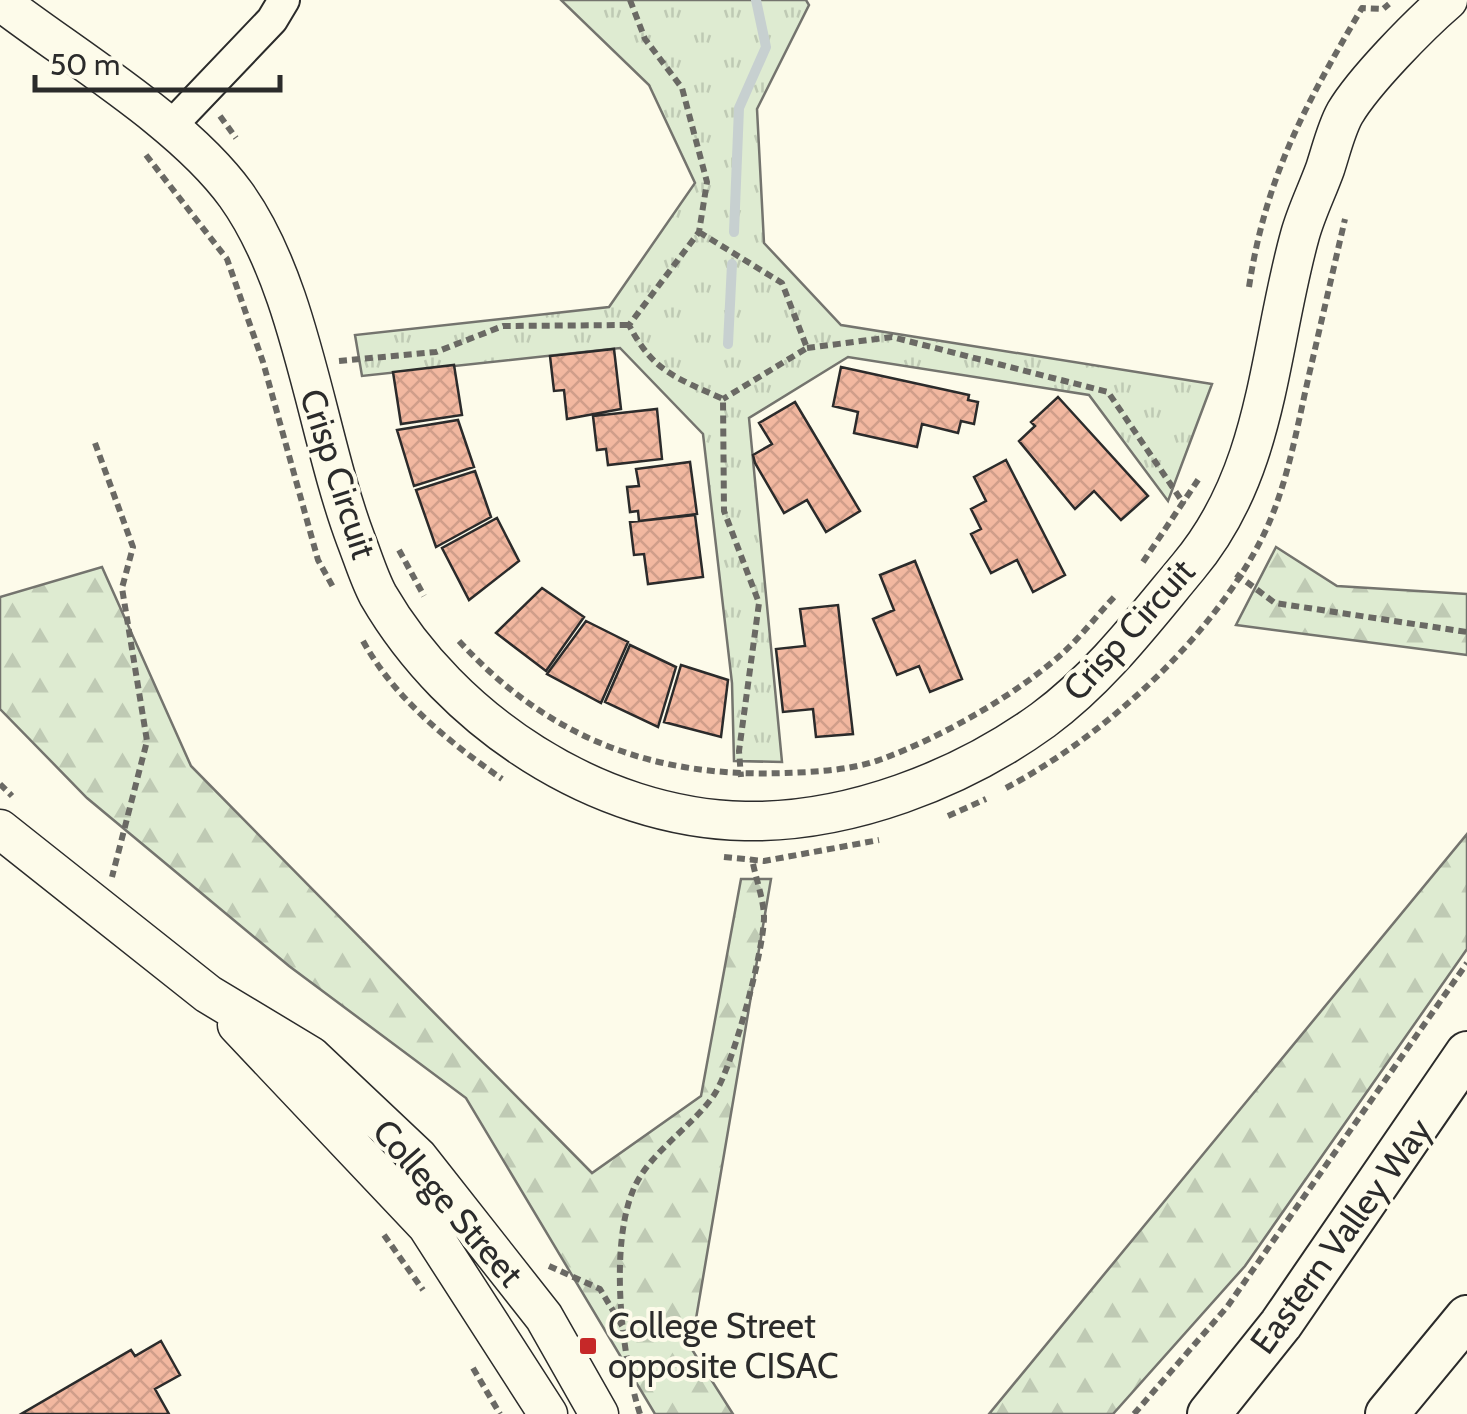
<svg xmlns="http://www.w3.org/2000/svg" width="1467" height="1414" viewBox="0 0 1467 1414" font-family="Cabin,sans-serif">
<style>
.forest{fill:url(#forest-firs);stroke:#74746e;stroke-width:2.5}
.park{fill:url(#park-tufts);stroke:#74746e;stroke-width:2.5}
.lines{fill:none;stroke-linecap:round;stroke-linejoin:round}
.stream{stroke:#c7d0d0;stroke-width:10}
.building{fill:url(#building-cross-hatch);stroke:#2b2b2b;stroke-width:2.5}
.minor-casing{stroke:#2b2b2b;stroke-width:34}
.tertiary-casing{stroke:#2b2b2b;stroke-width:41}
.secondary-casing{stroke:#2b2b2b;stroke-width:46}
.path{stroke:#6a6964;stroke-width:6;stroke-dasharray:8 5;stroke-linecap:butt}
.minor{stroke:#fdfbea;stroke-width:30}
.tertiary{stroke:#fdfbea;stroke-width:38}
.secondary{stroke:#fdfbea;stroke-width:42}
.poi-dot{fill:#c62828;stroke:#fdfbea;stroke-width:4}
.labels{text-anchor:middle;stroke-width:8;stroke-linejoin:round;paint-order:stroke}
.street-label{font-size:35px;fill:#2b2b2b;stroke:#fdfbea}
.poi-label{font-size:35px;fill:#2b2b2b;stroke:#fdfbea;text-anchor:start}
</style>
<defs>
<pattern id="forest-firs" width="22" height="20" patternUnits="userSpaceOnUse" patternTransform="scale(2.5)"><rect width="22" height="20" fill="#deebd1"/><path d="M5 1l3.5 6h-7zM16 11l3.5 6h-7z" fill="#bfcab4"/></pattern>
<pattern id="park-tufts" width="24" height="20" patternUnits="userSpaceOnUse" patternTransform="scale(2.5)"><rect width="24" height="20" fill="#deebd1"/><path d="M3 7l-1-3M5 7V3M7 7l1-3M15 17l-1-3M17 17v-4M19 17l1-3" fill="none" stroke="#bfcab4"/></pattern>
<pattern id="building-cross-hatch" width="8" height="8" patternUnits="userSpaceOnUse" patternTransform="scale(2.5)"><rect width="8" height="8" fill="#f2b8a0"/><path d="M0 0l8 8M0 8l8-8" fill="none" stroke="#d09e8a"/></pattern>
</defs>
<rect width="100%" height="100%" fill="#fdfbea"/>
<path class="forest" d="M 1276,547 L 1337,586 L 1467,594 L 1467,655 L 1236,625 Z
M 102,567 L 191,766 L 592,1173 L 701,1096 L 741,879 L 771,879 L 691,1348 L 733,1414 L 655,1414 L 466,1098 L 289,966 L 87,798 L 0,709 L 0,597 Z
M 1467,834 L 1467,949 L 1245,1266 L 1113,1414 L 989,1414 Z"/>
<path class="park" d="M 561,0 L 806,0 L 809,5 L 757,109 L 764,243 L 841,325 L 1212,384 L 1168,501 L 1089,395 L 848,357 L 749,418 L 782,762 L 734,761 L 732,683 L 703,434 L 620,348 L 362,376 L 355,335 L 609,307 L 695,183 L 649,85 Z"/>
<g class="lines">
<path class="stream" d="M 734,232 L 739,108 L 766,47 L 756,0
M 728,344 L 732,264"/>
</g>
<path class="building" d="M 614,349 L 621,409 L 567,419 L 564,390 L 554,391 L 550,356 Z
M 454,365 L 462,415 L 401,424 L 393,372 Z
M 841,367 L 969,395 L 968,400 L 978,402 L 974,424 L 961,421 L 958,433 L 922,424 L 917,447 L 854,433 L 858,412 L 833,406 Z
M 1058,397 L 1148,496 L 1121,520 L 1094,491 L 1075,509 L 1019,441 L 1035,426 L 1031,422 Z
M 795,402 L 860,511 L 826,532 L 807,500 L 784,513 L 755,463 L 753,455 L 772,444 L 759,423 Z
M 657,409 L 662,459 L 608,465 L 606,449 L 597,450 L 593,416 Z
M 458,420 L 474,467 L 414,486 L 397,430 Z
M 1006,460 L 1065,575 L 1033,592 L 1017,560 L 991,573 L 971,534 L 981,529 L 971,509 L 986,501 L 974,477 Z
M 690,462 L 697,514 L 639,521 L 638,511 L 630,512 L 627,487 L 639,486 L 636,469 Z
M 475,471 L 491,517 L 436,547 L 416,490 Z
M 695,515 L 703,577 L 648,584 L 644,554 L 634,555 L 630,522 Z
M 497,518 L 519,561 L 469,600 L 442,548 Z
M 915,561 L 962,679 L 930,692 L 919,666 L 897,675 L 873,619 L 894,610 L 880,575 Z
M 542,588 L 584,617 L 546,671 L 496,633 Z
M 838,605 L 853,734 L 816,737 L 813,709 L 783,712 L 776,649 L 805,646 L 800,609 Z
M 586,621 L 628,642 L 601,703 L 547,674 Z
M 630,645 L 676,667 L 658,727 L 605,702 Z
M 681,665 L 728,680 L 721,737 L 664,722 Z
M 161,1341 L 180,1375 L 155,1389 L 169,1414 L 21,1414 L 131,1350 L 135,1356 Z"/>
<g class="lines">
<defs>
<path id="minor" d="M 170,127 L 272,20 L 284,0"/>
<path id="tertiary" d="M 0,1 C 73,57 183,122 236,195 C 302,287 316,434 356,540 C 363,558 369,578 378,595 C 451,721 597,818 745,821 C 848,823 960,780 1043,720 C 1100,678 1143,621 1188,567 C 1269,471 1268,350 1300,235 C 1306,213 1317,191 1325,169 C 1331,151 1336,129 1345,113 C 1364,81 1419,25 1448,0
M 0,829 L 208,994 L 311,1056 L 418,1157 L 544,1317 L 599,1414
M 237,1025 L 427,1226 L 548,1414"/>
<path id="secondary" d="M 1209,1414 L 1281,1324 L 1467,1053
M 1387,1414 L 1467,1317"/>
</defs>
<use href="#minor" class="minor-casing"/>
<use href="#tertiary" class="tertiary-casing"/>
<use href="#secondary" class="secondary-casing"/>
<path class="path" d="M 630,0 L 645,39 L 682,88 L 707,182 L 699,232 L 629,325 C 653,372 677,378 723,399 L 724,511 L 759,603 L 739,751 L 741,777
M 220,116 L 236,138
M 146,155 L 227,259 L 263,362 L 318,560 L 333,587
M 699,232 L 782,283 L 807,348 L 723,399
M 1249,287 C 1266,175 1306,104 1362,8 L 1383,9 L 1389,4
M 807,348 L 892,337 L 1108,392 L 1184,504
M 339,361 L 436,352 L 503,326 L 629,325
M 95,443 L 133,547 L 122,588 L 147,741 L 112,877
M 399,550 L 424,596
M 1143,562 L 1200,477
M 1236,574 L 1275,603 L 1467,632
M 363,641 C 395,699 449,742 502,779
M 459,641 C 549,739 654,778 785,773 C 816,772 853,770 882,759 C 942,737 1018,694 1065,651 C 1083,634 1099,613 1116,595
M 0,784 L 12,796
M 1006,788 C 1104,736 1208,642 1260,542 C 1287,490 1296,431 1309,375 C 1321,323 1333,271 1345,219
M 948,816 L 986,799
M 724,857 L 764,861 L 879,840
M 384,1235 L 423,1290
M 549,1266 L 600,1289 L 624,1329
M 473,1368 L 500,1414
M 640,1414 C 621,1355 609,1245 634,1188 C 650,1152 692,1127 714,1095 C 733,1066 763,954 764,918 C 764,899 755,877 752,858
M 1134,1414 L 1227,1307 L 1467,963"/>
<use href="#minor" class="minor"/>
<use href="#tertiary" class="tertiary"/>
<use href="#secondary" class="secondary"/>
</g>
<rect class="poi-dot" x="578" y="1336" width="20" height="20" rx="5"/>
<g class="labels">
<g class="street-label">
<text transform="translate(338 474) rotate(72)" y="12">Crisp Circuit</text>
<text transform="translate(1129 630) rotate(-48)" y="12">Crisp Circuit</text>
<text transform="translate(448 1203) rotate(49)" y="12">College Street</text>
<text transform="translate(1341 1236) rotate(-54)" y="12">Eastern Valley Way</text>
</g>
<g class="poi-label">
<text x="608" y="1338">College Street<tspan x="608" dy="40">opposite CISAC</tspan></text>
</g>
</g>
<path d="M35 75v15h245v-15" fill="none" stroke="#2b2b2b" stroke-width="5"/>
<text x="50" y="75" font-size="30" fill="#2b2b2b" stroke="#fdfbea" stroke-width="8" paint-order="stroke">50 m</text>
</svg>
